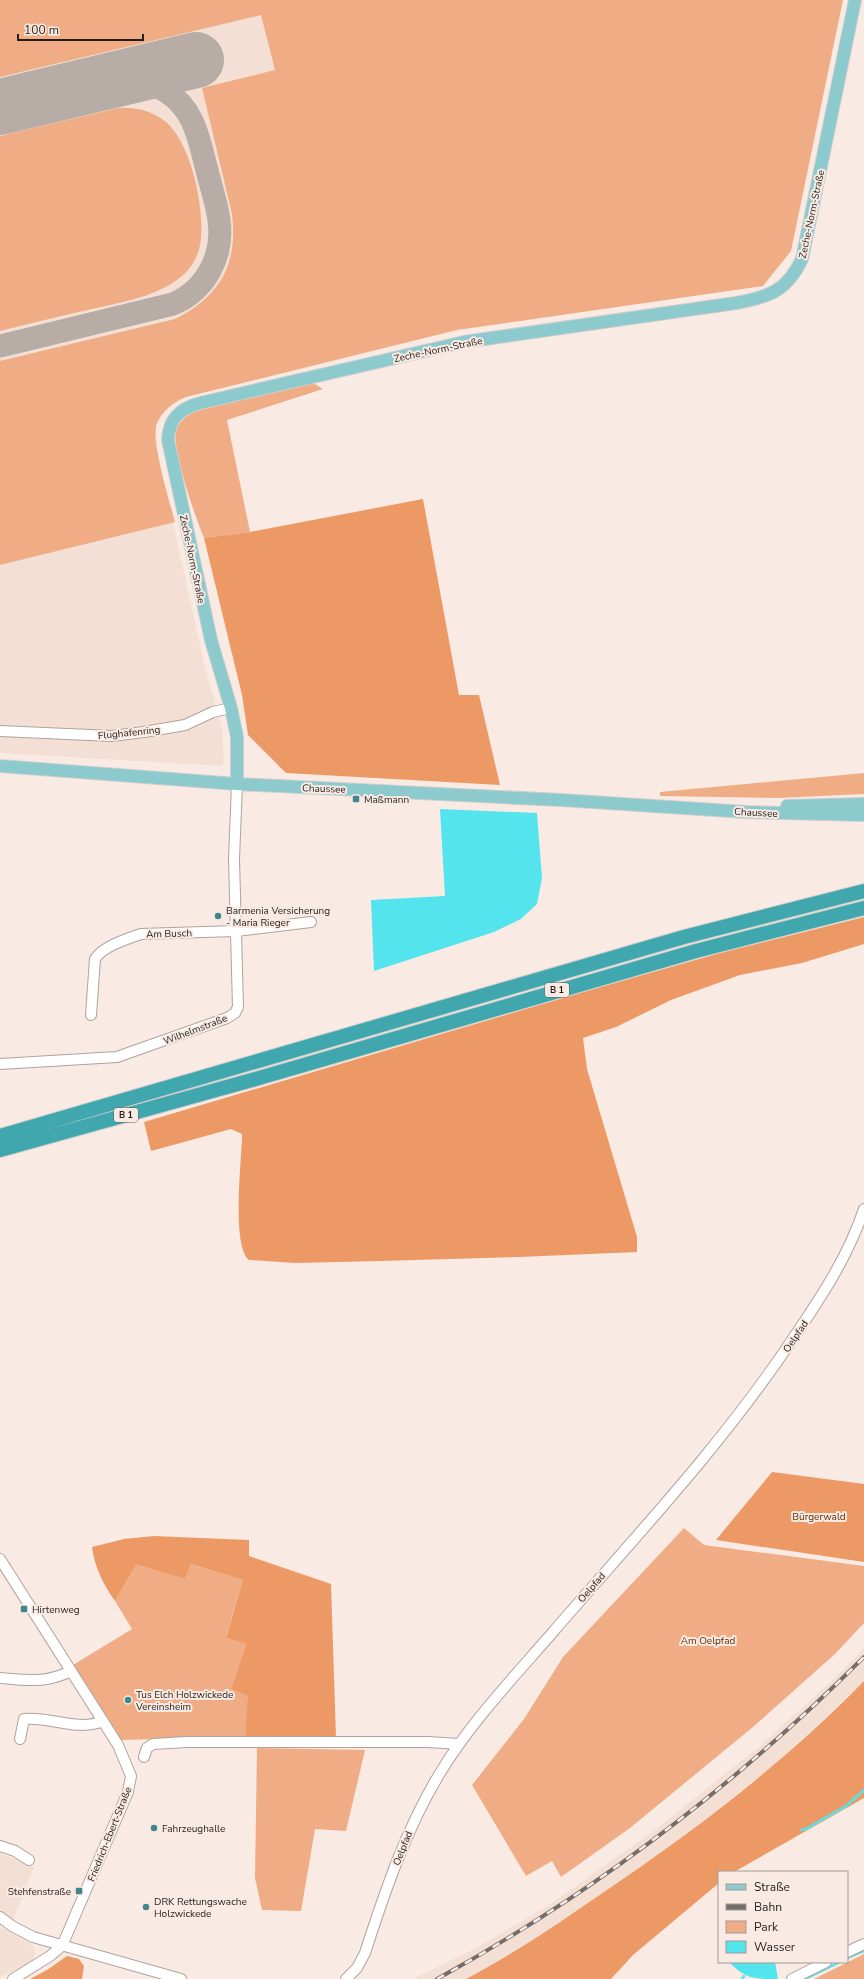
<svg xmlns="http://www.w3.org/2000/svg" width="864" height="1979" viewBox="0 0 864 1979" font-family="'Nunito Sans',sans-serif">
<style>
.built{fill:#f3dfd3}
.green{fill:#f0ad85}
.forest{fill:#ed9965}
.water{fill:#54e4ed}
.lines{fill:none;stroke-linecap:round;stroke-linejoin:round}
.stream{stroke:#54e4ed;stroke-width:2.5}
.taxiway{stroke:#b7aca6;stroke-width:23}
.runway{stroke:#b7aca6;stroke-width:56}
.minor-casing{stroke:#afa39c;stroke-width:12}
.major-casing{stroke:#cfcecd;stroke-width:14}
.highway-casing{stroke:#cfcecd;stroke-width:16}
.minor{stroke:#fff;stroke-width:10}
.major{stroke:#8ccace;stroke-width:12}
.highway{stroke:#40a7ae;stroke-width:14}
.rail-casing{stroke:#756d69;stroke-width:4}
.rail{stroke:#f9ebe4;stroke-width:2.5;stroke-dasharray:8;stroke-linecap:butt}
.poi-dot{fill:#40888d;stroke:#f9ebe4;stroke-width:1.5}
.labels{text-anchor:middle;stroke-width:4;stroke-linejoin:round;paint-order:stroke}
.shield{fill:#f9ebe4;stroke:#635c58;stroke-width:1}
.shield-label{font-size:9px;font-weight:bold;fill:#231e1c}
.street-label{font-size:10px;fill:#231e1c;stroke:#f9ebe4}
.poi-label{font-size:10px;fill:#231e1c;stroke:#f9ebe4;text-anchor:start}
.park-label{font-size:10px;fill:#602c02;stroke:#f9ebe4}
</style>
<rect width="100%" height="100%" fill="#f9ebe4"/>
<path class="built" d="M 0,0 L 839,0 L 450,328 L 265,371 L 166,403 L 153,432 L 205,667 L 222,728 L 224,761 L 222,766 L 0,753 Z
M 864,1648 L 864,1681 L 777,1762 L 672,1846 L 560,1923 L 488,1968 L 466,1979 L 413,1979 L 476,1948 L 549,1905 L 656,1829 L 761,1745 L 836,1677 Z
M 0,1853 L 34,1867 L 13,1920 L 0,1910 Z
M 0,1927 L 31,1944 L 34,1948 L 35,1953 L 33,1959 L 25,1965 L 0,1977 Z"/>
<path class="green" d="M 0,0 L 843,0 L 791,251 L 763,286 L 457,330 L 186,397 C 174,402 163,410 157,423 C 150,440 170,502 175,522 L 0,565 L 0,361 L 175,319 C 220,296 238,265 232,214 L 202,88 L 275,70 L 261,15 L 0,77 Z
M 118,108 C 136,107 152,111 166,122 C 192,144 206,213 200,245 C 198,256 191,269 182,276 C 157,297 122,302 92,309 C 61,316 31,323 0,331 L 0,136 Z
M 313,383 L 323,389 L 227,420 L 250,532 L 204,538 C 196,519 171,448 176,430 C 180,420 187,416 195,411 Z
M 864,773 L 864,794 L 779,798 L 660,796 L 660,792 Z
M 684,1528 L 704,1545 L 864,1566 L 864,1623 L 835,1654 L 753,1727 L 630,1828 L 561,1877 L 552,1861 L 526,1876 L 472,1785 L 524,1719 L 563,1657 Z
M 136,1563 L 185,1579 L 191,1564 L 243,1580 L 226,1636 L 246,1644 L 231,1689 L 249,1696 L 245,1737 L 120,1740 L 73,1665 L 132,1629 L 115,1601 Z
M 257,1748 L 365,1750 L 346,1831 L 315,1829 L 301,1911 L 262,1910 L 255,1878 Z
M 864,1954 L 864,1979 L 814,1979 Z"/>
<path class="forest" d="M 423,499 L 459,695 L 479,695 L 500,785 L 286,773 L 248,735 L 242,695 L 204,538 L 250,532 Z
M 864,917 L 864,944 L 802,963 L 740,975 L 671,1000 L 616,1027 L 583,1038 L 587,1069 L 637,1237 L 637,1252 L 519,1257 L 380,1261 L 295,1263 L 249,1260 C 231,1245 242,1159 242,1134 L 231,1129 L 151,1151 L 144,1122 L 590,990 L 720,953 Z
M 772,1472 L 864,1484 L 864,1562 L 716,1540 Z
M 154,1536 L 249,1540 L 249,1556 L 331,1584 L 336,1738 L 245,1737 L 248,1696 L 231,1689 L 246,1644 L 226,1637 L 243,1580 L 191,1564 L 185,1579 L 136,1564 L 115,1601 C 103,1584 95,1568 92,1547 L 124,1539 Z
M 864,1681 L 864,1798 L 734,1872 L 719,1872 L 719,1883 L 633,1955 L 611,1979 L 466,1979 C 514,1954 559,1923 604,1892 C 696,1830 786,1761 864,1681 Z
M 67,1956 L 79,1959 L 84,1966 L 82,1979 L 30,1979 L 47,1970 Z"/>
<path class="water" d="M 440,809 L 537,813 L 542,878 L 537,904 L 521,919 L 494,932 L 374,971 L 371,900 L 445,896 Z
M 729,1962 L 775,1962 L 778,1979 C 755,1979 745,1979 729,1962 Z"/>
<g class="lines">
<path class="stream" d="M 801,1830 L 806,1829 L 846,1806 L 864,1790
M 847,1958 L 864,1951
M 742,1979 L 744,1976
M 805,1979 L 840,1962"/>
<path class="taxiway" d="M 0,346 L 173,304 C 206,290 224,256 219,220 C 217,204 211,187 207,170 C 199,140 195,110 167,92 C 148,80 129,80 108,81"/>
<path class="runway" d="M 0,107 L 196,60"/>
<defs>
<path id="minor" d="M 0,731 L 112,736 L 144,732 L 185,725 L 213,712 L 231,708
M 91,1015 L 95,959 C 103,946 127,939 141,934 L 236,931 L 311,922
M 0,1064 L 117,1057 L 227,1018 L 235,1013 L 238,1007 L 234,859 L 237,784
M 0,1559 L 118,1745 L 131,1776 L 128,1792 L 62,1946 L 50,1956 L 13,1979
M 0,1678 C 28,1680 44,1684 71,1671
M 20,1739 L 24,1719 C 50,1716 77,1732 103,1721
M 144,1757 L 147,1748 L 153,1744 L 187,1742 L 428,1742 L 459,1744
M 0,1846 L 15,1851 L 29,1860
M 0,1917 L 12,1926 L 33,1937 L 181,1979
M 847,1952 L 864,1944
M 346,1979 L 357,1968 L 365,1953 C 385,1891 406,1829 440,1773 C 471,1722 514,1677 553,1632 C 635,1537 722,1445 792,1340 C 820,1299 848,1257 864,1209
M 792,1979 L 826,1962"/>
<path id="major" d="M 0,766 L 237,784 L 561,800 L 746,812 L 864,815
M 237,784 L 237,737 L 231,708 L 211,640 L 168,440 C 169,418 180,409 200,403 L 464,342 L 736,303 C 769,297 787,291 802,259 L 855,0
M 787,806 L 864,804"/>
<path id="highway" d="M 0,1136 L 684,937 L 864,891
M 0,1150 L 252,1080 L 696,951 L 864,908"/>
</defs>
<use href="#minor" class="minor-casing"/>
<use href="#major" class="major-casing"/>
<use href="#highway" class="highway-casing"/>
<use href="#minor" class="minor"/>
<use href="#major" class="major"/>
<use href="#highway" class="highway"/>
<defs>
<path id="rail" d="M 437,1979 C 594,1893 738,1783 864,1657"/>
</defs>
<use href="#rail" class="rail-casing"/>
<use href="#rail" class="rail"/>
</g>
<g class="poi-dot">
<rect x="352" y="795" width="8" height="8" rx="2"/>
<circle cx="218" cy="916" r="4"/>
<rect x="20" y="1605" width="8" height="8" rx="2"/>
<circle cx="128" cy="1700" r="4"/>
<circle cx="154" cy="1828" r="4"/>
<rect x="75" y="1887" width="8" height="8" rx="2"/>
<circle cx="146" cy="1907" r="4"/>
</g>
<g class="labels">
<g class="shield">
<rect x="545" y="983" width="24" height="14" rx="3"/>
<rect x="114" y="1108" width="24" height="14" rx="3"/>
</g>
<g class="shield-label">
<text x="557" y="993">B 1</text>
<text x="126" y="1118">B 1</text>
</g>
<g class="street-label">
<text transform="translate(811 214) rotate(-78)" y="4">Zeche-Norm-Straße</text>
<text transform="translate(438 349) rotate(-12)" y="4">Zeche-Norm-Straße</text>
<text transform="translate(193 559) rotate(78)" y="4">Zeche-Norm-Straße</text>
<text transform="translate(129 732) rotate(-6)" y="4">Flughafenring</text>
<text transform="translate(324 788) rotate(2)" y="4">Chaussee</text>
<text transform="translate(756 812) rotate(3)" y="4">Chaussee</text>
<text transform="translate(169 933) rotate(-2)" y="4">Am Busch</text>
<text transform="translate(195 1029) rotate(-21)" y="4">Wilhelmstraße</text>
<text transform="translate(795 1336) rotate(-56)" y="4">Oelpfad</text>
<text transform="translate(591 1587) rotate(-49)" y="4">Oelpfad</text>
<text transform="translate(109 1834) rotate(-68)" y="4">Friedrich-Ebert-Straße</text>
<text transform="translate(402 1848) rotate(-68)" y="4">Oelpfad</text>
</g>
<g class="poi-label">
<text x="364" y="803">Maßmann</text>
<text x="226" y="914">Barmenia Versicherung<tspan x="226" dy="12">- Maria Rieger</tspan></text>
<text x="32" y="1613">Hirtenweg</text>
<text x="136" y="1698">Tus Elch Holzwickede<tspan x="136" dy="12">Vereinsheim</tspan></text>
<text x="162" y="1832">Fahrzeughalle</text>
<text x="71" y="1895" text-anchor="end">Stehfenstraße</text>
<text x="154" y="1905">DRK Rettungswache<tspan x="154" dy="12">Holzwickede</tspan></text>
</g>
<g class="park-label">
<text x="819" y="1520">Bürgerwald</text>
<text x="708" y="1644">Am Oelpfad</text>
</g>
</g>
<rect x="718" y="1871" width="130" height="92" fill="#f9ebe4" stroke="#a39994"/>
<rect x="726" y="1884" width="20" height="6" fill="#8ccace" stroke="#a39994"/>
<text x="754" y="1891" font-size="12" fill="#231e1c">Straße</text>
<rect x="726" y="1904" width="20" height="6" fill="#756d69" stroke="#a39994"/>
<text x="754" y="1911" font-size="12" fill="#231e1c">Bahn</text>
<rect x="726" y="1921" width="20" height="12" fill="#f0ad85" stroke="#a39994"/>
<text x="754" y="1931" font-size="12" fill="#231e1c">Park</text>
<rect x="726" y="1941" width="20" height="12" fill="#54e4ed" stroke="#a39994"/>
<text x="754" y="1951" font-size="12" fill="#231e1c">Wasser</text>
<path d="M18 34v6h125v-6" fill="none" stroke="#231e1c" stroke-width="2"/>
<text x="24" y="34" font-size="12" fill="#231e1c" stroke="#f9ebe4" stroke-width="3" paint-order="stroke">100 m</text>
</svg>
